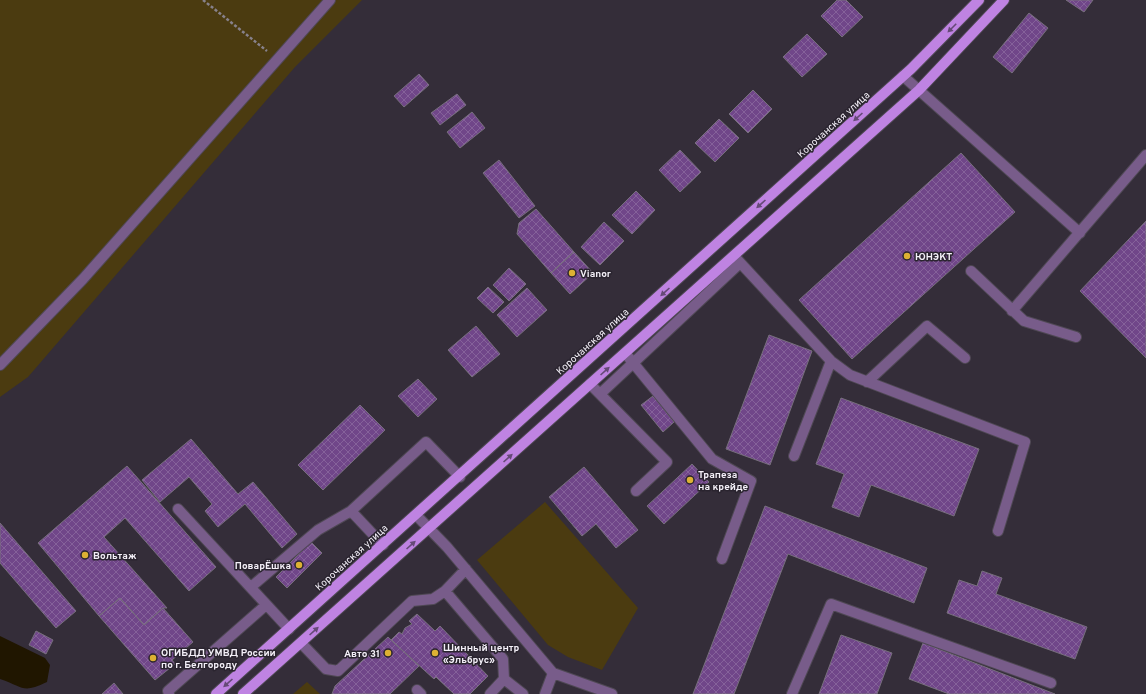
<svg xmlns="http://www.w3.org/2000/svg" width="1146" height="694" viewBox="0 0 1146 694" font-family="Overpass,sans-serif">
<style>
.green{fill:#4b3b10}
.water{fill:#201600}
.building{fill:url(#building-cross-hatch);stroke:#776f7d}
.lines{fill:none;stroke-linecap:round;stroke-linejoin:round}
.minor-casing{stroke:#4f4854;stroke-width:12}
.major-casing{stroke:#4f4854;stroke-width:12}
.path{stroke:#87818b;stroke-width:2.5;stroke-dasharray:3 2;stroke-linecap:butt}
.minor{stroke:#785c8a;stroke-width:10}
.major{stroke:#bf83e2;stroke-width:10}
.oneway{fill:#664a77}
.poi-dot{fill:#ddb133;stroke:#2a242f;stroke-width:1.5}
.labels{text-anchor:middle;stroke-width:3;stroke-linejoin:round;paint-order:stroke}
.street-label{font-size:10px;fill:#f4f0f8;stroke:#2a242f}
.poi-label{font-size:10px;font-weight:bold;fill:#f4f0f8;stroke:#2a242f;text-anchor:start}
</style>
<defs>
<pattern id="building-cross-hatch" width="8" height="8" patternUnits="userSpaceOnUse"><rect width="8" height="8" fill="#704689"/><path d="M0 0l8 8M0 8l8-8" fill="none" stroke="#85619a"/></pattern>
</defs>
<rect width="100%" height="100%" fill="#342d39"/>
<path class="green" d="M 0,0 L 362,0 L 295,67 L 28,377 L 0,397 Z
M 545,502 L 638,608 L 602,670 L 568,657 L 548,645 L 477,560 Z
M 307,682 L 320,694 L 293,694 Z"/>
<path class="water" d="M 0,636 L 45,658 L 50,665 L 47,682 C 22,694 24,687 0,679 Z"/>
<path class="building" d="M 837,0 L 846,0 L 863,17 L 842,37 L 821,16 Z
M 1066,0 L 1093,0 L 1084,12 Z
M 1029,13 L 1048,28 L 1012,73 L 993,57 Z
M 807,34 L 827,54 L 802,77 L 783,57 Z
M 419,74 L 429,85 L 404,107 L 394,96 Z
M 753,90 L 772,109 L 748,133 L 729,114 Z
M 457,94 L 466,105 L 440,125 L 431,113 Z
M 472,112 L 485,128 L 460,148 L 447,132 Z
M 719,119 L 739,138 L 715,162 L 695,143 Z
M 680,150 L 701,172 L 680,192 L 659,170 Z
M 961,153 L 1015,212 L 852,359 L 799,300 Z
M 499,160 L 535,206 L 519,218 L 483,173 Z
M 636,191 L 655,210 L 632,234 L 612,215 Z
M 536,209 L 574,252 L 551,273 L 517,234 L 519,223 Z
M 1146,221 L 1146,358 L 1080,291 Z
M 604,222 L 624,241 L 600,265 L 581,247 Z
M 574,252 L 593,273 L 570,294 L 551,273 Z
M 509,268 L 526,284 L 509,301 L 493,285 Z
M 488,287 L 504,302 L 493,313 L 477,298 Z
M 527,288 L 547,310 L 517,337 L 497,315 Z
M 476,326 L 500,354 L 472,377 L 448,350 Z
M 769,335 L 812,351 L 770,465 L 726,449 Z
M 418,379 L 437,399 L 418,417 L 398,396 Z
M 653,396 L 674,422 L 663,432 L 641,405 Z
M 841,398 L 979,449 L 954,516 L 871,485 L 859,517 L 832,507 L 844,474 L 816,464 Z
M 360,405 L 385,430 L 323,490 L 298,465 Z
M 191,439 L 238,494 L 253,482 L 297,534 L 282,548 L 245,504 L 218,527 L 205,511 L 212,504 L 189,477 L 160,502 L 142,480 Z
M 692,464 L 709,482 L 664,524 L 647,506 Z
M 127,466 L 216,567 L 189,591 L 125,518 L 104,537 L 167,608 L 163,608 L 144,625 L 120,598 L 99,616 L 38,543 Z
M 584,467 L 638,530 L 616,548 L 596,524 L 582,536 L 549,497 Z
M 765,506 L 927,568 L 914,603 L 788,554 L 734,694 L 693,694 Z
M 0,523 L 76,611 L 56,628 L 0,563 Z
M 311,542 L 322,553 L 287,588 L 276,577 Z
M 982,571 L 1002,578 L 996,594 L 1087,627 L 1075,659 L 947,613 L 959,580 L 977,586 Z
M 120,598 L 144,625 L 163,608 L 193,642 L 172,660 L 175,664 L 155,680 L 99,616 Z
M 417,614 L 435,631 L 440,626 L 488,676 L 470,694 L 454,694 L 436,677 L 434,679 L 391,640 L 399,632 L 402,634 L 405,628 L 412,624 L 409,621 Z
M 36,631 L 53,640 L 46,654 L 29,645 Z
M 841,635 L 892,653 L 877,694 L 819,694 Z
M 388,637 L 419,666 L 390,694 L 332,694 L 335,686 Z
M 923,643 L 1055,694 L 949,694 L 909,679 Z
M 114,683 L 123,694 L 102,694 Z"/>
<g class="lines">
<defs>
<path id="minor" d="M 903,76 L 1080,233
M 734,256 L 831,361 L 850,375 L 1025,442 L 998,531
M 971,271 L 1024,321 L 1076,337
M 1012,311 L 1146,155
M 625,353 L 712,459 L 751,481 L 722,559
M 0,365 L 83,279 L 330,0
M 867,382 L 927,326 L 965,358
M 590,384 L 667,462 L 636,491
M 600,394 L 740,263
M 794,456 L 831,361
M 178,509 L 289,629
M 417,516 L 447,547 L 553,673 L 612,694
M 383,545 L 351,511 L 426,442 L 460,477
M 251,587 L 318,530 L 351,511
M 445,591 L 466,569
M 301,643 L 326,669 L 338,671 L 412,601 L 433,599 L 445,591 L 503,659 L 504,679 L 490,694
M 504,679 L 523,694
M 417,690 L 421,694
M 169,694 L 168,691 L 266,605
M 545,694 L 553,673
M 792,694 L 831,604 L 1051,683"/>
<path id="major" d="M 216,694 L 911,69 L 979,0
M 243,694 L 919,90 L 1004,0"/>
</defs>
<use href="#minor" class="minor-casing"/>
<use href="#major" class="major-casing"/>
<path class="path" d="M 203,0 L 267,51"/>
<use href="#minor" class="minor"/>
<use href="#major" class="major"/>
</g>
<defs><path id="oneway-solid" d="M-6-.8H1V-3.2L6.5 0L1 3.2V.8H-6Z"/></defs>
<g class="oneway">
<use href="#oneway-solid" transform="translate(952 28) rotate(135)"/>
<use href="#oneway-solid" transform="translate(858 117) rotate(138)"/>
<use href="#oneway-solid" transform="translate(761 204) rotate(138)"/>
<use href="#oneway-solid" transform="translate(665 292) rotate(138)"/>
<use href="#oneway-solid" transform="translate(605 371) rotate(-42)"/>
<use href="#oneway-solid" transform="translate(508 458) rotate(-42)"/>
<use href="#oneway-solid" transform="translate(411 545) rotate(-42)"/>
<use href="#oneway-solid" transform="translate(314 631) rotate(-42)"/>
<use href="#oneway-solid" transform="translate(228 683) rotate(138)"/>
</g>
<g class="poi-dot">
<circle cx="907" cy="256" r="4"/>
<circle cx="572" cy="273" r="4"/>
<circle cx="690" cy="480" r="4"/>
<circle cx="85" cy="555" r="4"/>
<circle cx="299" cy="565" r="4"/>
<circle cx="388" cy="653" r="4"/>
<circle cx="435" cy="653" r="4"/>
<circle cx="153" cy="658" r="4"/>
</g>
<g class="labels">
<g class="street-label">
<text transform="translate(833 124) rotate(-42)" y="4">Корочанская улица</text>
<text transform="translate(592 341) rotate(-42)" y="4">Корочанская улица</text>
<text transform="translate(351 557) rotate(-42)" y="4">Корочанская улица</text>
</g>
<g class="poi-label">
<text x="915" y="260">ЮНЭКТ</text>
<text x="580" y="277">Vianor</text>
<text x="698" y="478">Трапеза<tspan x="698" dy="12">на крейде</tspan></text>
<text x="93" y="559">Вольтаж</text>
<text x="291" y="569" text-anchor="end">ПоварЁшка</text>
<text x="443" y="651">Шинный центр<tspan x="443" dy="12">«Эльбрус»</tspan></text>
<text x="161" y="656">ОГИБДД УМВД России<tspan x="161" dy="12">по г. Белгороду</tspan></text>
<text x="380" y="657" text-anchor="end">Авто 31</text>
</g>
</g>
</svg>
